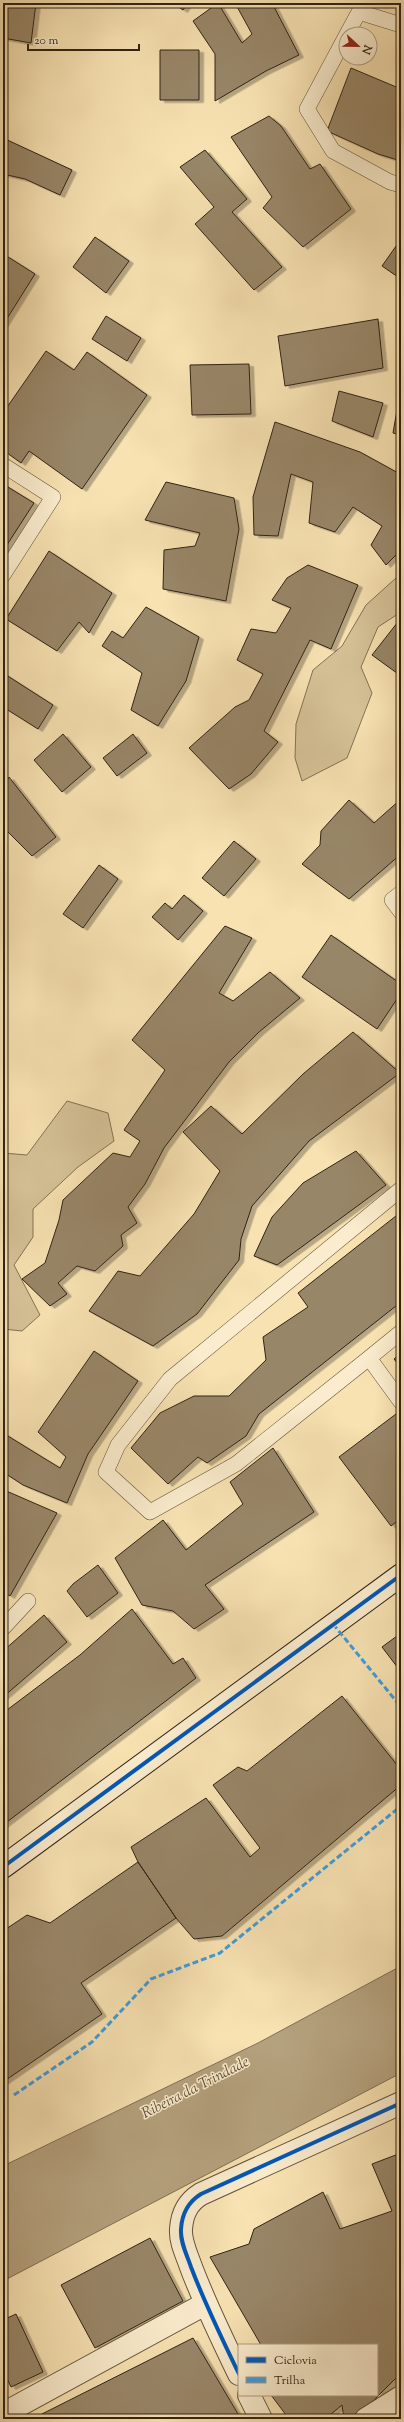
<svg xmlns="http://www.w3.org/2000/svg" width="404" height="2422" viewBox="0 0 404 2422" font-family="'Sorts Mill Goudy',serif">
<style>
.green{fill:#d6c297;stroke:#847256}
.water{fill:#b4a17d;stroke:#806f53}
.building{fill:#988667;stroke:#312315;filter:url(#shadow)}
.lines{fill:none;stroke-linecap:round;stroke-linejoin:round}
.lane-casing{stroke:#63533c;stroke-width:16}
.street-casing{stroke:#63533c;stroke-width:24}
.secondary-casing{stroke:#312315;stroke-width:24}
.lane{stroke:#faeccd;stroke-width:15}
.street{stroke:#faeccd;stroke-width:22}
.secondary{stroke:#faeccd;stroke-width:22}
.quiet{stroke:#3e9cdf;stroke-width:3;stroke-dasharray:6 3;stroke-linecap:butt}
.cycleway-casing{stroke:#faeccd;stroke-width:6}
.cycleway{stroke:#0057b8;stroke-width:4}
.labels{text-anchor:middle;stroke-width:3;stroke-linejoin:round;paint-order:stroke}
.water-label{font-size:15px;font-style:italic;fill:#5f4f39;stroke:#faeccd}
</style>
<defs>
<filter id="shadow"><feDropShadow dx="4.5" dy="2.5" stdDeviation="0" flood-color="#0004"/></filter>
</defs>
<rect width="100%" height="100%" fill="#f8e2b2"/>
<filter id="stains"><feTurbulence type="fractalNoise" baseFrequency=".005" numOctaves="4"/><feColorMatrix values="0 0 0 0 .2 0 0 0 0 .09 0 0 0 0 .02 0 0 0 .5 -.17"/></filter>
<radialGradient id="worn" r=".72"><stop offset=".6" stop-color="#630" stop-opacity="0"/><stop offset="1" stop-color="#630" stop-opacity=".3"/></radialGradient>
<path class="green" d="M 396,578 L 401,587 L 401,612 L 378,627 L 361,667 L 372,693 L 347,758 L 302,781 L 295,758 L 296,724 L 313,670 L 342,646 L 366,605 Z
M 67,1101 L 108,1113 L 114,1141 L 78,1167 L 33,1209 L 33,1237 L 14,1265 L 40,1315 L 22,1331 L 3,1329 L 3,1153 L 27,1155 Z"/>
<path class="water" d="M 401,1966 L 401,2073 L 3,2281 L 3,2166 L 258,2043 Z"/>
<path class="building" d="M 3,3 L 36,3 L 31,43 L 3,38 Z
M 173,3 L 188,3 L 183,10 Z
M 218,3 L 242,43 L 252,34 L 235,3 L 272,3 L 299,55 L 266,71 L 215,101 L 215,54 L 193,21 Z
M 160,50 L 199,50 L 199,100 L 160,100 Z
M 351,68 L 401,89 L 401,161 L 378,154 L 327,131 Z
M 269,116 L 281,126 L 310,169 L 320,164 L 351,209 L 303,247 L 263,208 L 272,197 L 231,137 Z
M 3,138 L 72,170 L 60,195 L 25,179 L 3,174 Z
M 205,150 L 247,199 L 232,212 L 282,267 L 254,290 L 195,224 L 214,207 L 180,167 Z
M 95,237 L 129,261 L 106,293 L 73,267 Z
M 401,239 L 401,279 L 382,266 Z
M 5,255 L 35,274 L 3,325 L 3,258 Z
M 106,316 L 141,338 L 127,361 L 92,339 Z
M 378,319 L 383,368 L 285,386 L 278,336 Z
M 46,351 L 74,370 L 87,352 L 147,395 L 82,489 L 29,451 L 21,463 L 3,450 L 3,413 Z
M 249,364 L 251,414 L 192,415 L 190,365 Z
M 401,387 L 401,435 L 393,433 Z
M 339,391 L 383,403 L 373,437 L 332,421 Z
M 275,422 L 360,452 L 400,474 L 401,471 L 401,550 L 386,565 L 371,545 L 382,526 L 353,507 L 335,532 L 309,523 L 313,482 L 291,474 L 278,536 L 254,535 L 253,497 Z
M 166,482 L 234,498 L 239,529 L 226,601 L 163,589 L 164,550 L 195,546 L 200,533 L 145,520 Z
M 3,484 L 34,503 L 3,551 Z
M 49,551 L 112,593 L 89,633 L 79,622 L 57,651 L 6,619 Z
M 308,565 L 358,585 L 331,649 L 310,640 L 264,731 L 278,742 L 251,774 L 229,789 L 189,748 L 235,707 L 249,700 L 263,674 L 237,660 L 251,629 L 276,633 L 291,608 L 272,600 L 287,578 Z
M 146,607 L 199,637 L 186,681 L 158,726 L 131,710 L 142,673 L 102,646 L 112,631 L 123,638 Z
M 401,618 L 401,676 L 372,655 Z
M 3,673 L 53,705 L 38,729 L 3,707 Z
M 63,734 L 91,767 L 62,792 L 34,760 Z
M 133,734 L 147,753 L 117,776 L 103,758 Z
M 9,777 L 56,837 L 32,856 L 3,827 L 3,787 Z
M 401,799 L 401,854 L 349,899 L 302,864 L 320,845 L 321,831 L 349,800 L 374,823 Z
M 234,841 L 256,859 L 224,896 L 202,878 Z
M 99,865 L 118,879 L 83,928 L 63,914 Z
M 184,895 L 203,911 L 178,940 L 152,917 L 165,903 L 172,909 Z
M 225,926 L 252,938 L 219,993 L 233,1001 L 270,972 L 300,998 L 259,1032 L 229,1062 L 164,1148 L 145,1184 L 128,1207 L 137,1223 L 121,1235 L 123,1246 L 95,1271 L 77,1266 L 58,1283 L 67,1294 L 50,1306 L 22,1279 L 45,1263 L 59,1220 L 63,1200 L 113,1153 L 130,1157 L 140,1141 L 124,1130 L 165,1070 L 132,1040 Z
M 331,935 L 401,984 L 401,993 L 377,1029 L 302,977 Z
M 353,1032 L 400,1073 L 309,1141 L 252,1206 L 241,1239 L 239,1260 L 197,1314 L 153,1346 L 89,1311 L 118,1271 L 140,1276 L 194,1214 L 220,1171 L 183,1132 L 211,1106 L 242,1134 L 303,1074 Z
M 356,1151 L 386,1185 L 277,1265 L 254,1256 L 272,1217 L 303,1183 Z
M 401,1212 L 401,1302 L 259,1414 L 246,1436 L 207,1463 L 198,1457 L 168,1484 L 131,1448 L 160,1413 L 194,1396 L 229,1396 L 266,1360 L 263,1337 L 308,1307 L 298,1293 Z
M 94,1351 L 138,1381 L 88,1454 L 67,1503 L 23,1485 L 3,1472 L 3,1433 L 60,1468 L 66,1457 L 38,1432 Z
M 401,1353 L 401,1368 L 394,1359 Z
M 396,1414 L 401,1421 L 401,1518 L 391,1526 L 339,1457 Z
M 273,1448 L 314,1512 L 205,1585 L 224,1609 L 194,1629 L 173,1611 L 142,1605 L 115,1558 L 163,1520 L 186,1550 L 243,1504 L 230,1482 Z
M 4,1490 L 57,1513 L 10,1596 L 3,1591 Z
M 98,1565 L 118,1593 L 87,1617 L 67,1591 L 73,1584 Z
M 132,1609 L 173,1664 L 183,1658 L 196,1678 L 3,1825 L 3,1713 L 80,1655 Z
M 44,1615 L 67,1642 L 3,1697 L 3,1651 Z
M 401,1633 L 401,1672 L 382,1647 Z
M 342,1696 L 401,1770 L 401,1785 L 222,1936 L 194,1939 L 176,1918 L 138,1862 L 131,1847 L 206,1798 L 250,1857 L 260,1848 L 213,1785 L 238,1767 L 247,1771 Z
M 138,1862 L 176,1918 L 81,1983 L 102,2014 L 3,2082 L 3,1931 L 27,1915 L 50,1923 Z
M 401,2153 L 401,2373 L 373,2401 L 350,2419 L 344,2419 L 342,2405 L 325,2419 L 289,2419 L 271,2395 L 377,2395 L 377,2345 L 261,2345 L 210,2257 L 249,2244 L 254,2229 L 323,2192 L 340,2229 L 392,2211 L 372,2164 Z
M 150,2238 L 183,2301 L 95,2348 L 61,2285 Z
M 16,2314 L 43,2372 L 11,2387 L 3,2370 L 3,2320 Z
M 193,2338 L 241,2419 L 32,2419 Z"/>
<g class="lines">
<defs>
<path id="lane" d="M 347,34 L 359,12 L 401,25
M 346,36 L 307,109 L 333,151 L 390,182 L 401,185
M 3,465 L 53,497 L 3,575
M 401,893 L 392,900 L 401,912
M 401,1332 L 369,1358 L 401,1402
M 369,1358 L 236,1464 L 150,1512 L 106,1472 L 118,1445 L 170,1379 L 401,1189
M 3,1628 L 28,1601"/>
<path id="street" d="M 239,2374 C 222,2339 205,2304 191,2267 C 187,2255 180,2242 181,2229 C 182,2213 188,2202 201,2194 L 401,2103
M 249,2395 L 261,2419
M 3,2414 L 205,2304
M 366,2419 L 401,2397"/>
<path id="secondary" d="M 3,1867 L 401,1575"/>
</defs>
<use href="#lane" class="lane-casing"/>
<use href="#street" class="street-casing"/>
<use href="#secondary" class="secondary-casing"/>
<use href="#lane" class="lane"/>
<use href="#street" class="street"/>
<use href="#secondary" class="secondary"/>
<path class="quiet" d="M 333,1624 L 401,1707
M 14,2095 L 92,2042 L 151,1979 L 220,1953 L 401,1806"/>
<defs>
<path id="cycleway" d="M 3,1867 L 401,1575
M 239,2374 C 222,2339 205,2304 191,2267 C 187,2255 180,2242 181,2229 C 182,2213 188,2202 201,2194 L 401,2103"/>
</defs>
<use href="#cycleway" class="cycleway-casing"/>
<use href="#cycleway" class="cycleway"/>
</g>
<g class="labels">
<g class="water-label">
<text transform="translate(195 2087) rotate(-27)" y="5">Ribeira da Trindade</text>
</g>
</g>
<rect width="404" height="2422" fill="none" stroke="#f8e2b2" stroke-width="16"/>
<rect x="4" y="4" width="396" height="2414" fill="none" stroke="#312315" stroke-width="2"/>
<rect x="8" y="8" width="388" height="2406" fill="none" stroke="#312315"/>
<rect x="238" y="2344" width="140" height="52" fill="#faeccd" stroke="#aa9c83"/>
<rect x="246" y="2357" width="20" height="6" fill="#0057b8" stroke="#aa9c83"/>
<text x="274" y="2364" font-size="12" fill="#312315">Ciclovia</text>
<rect x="246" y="2377" width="20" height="6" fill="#3e9cdf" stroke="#aa9c83"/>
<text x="274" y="2384" font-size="12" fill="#312315">Trilha</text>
<g transform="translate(358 46) rotate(112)"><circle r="19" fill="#faeccd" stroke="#aa9c83"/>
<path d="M0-3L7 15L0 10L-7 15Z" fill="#8f2418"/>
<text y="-6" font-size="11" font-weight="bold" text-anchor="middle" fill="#312315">N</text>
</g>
<path d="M28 44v6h111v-6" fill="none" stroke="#312315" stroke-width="2"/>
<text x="34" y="44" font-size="12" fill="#312315" stroke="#faeccd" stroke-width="3" paint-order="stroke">20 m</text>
<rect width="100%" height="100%" filter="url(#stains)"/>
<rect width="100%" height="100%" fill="url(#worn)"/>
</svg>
